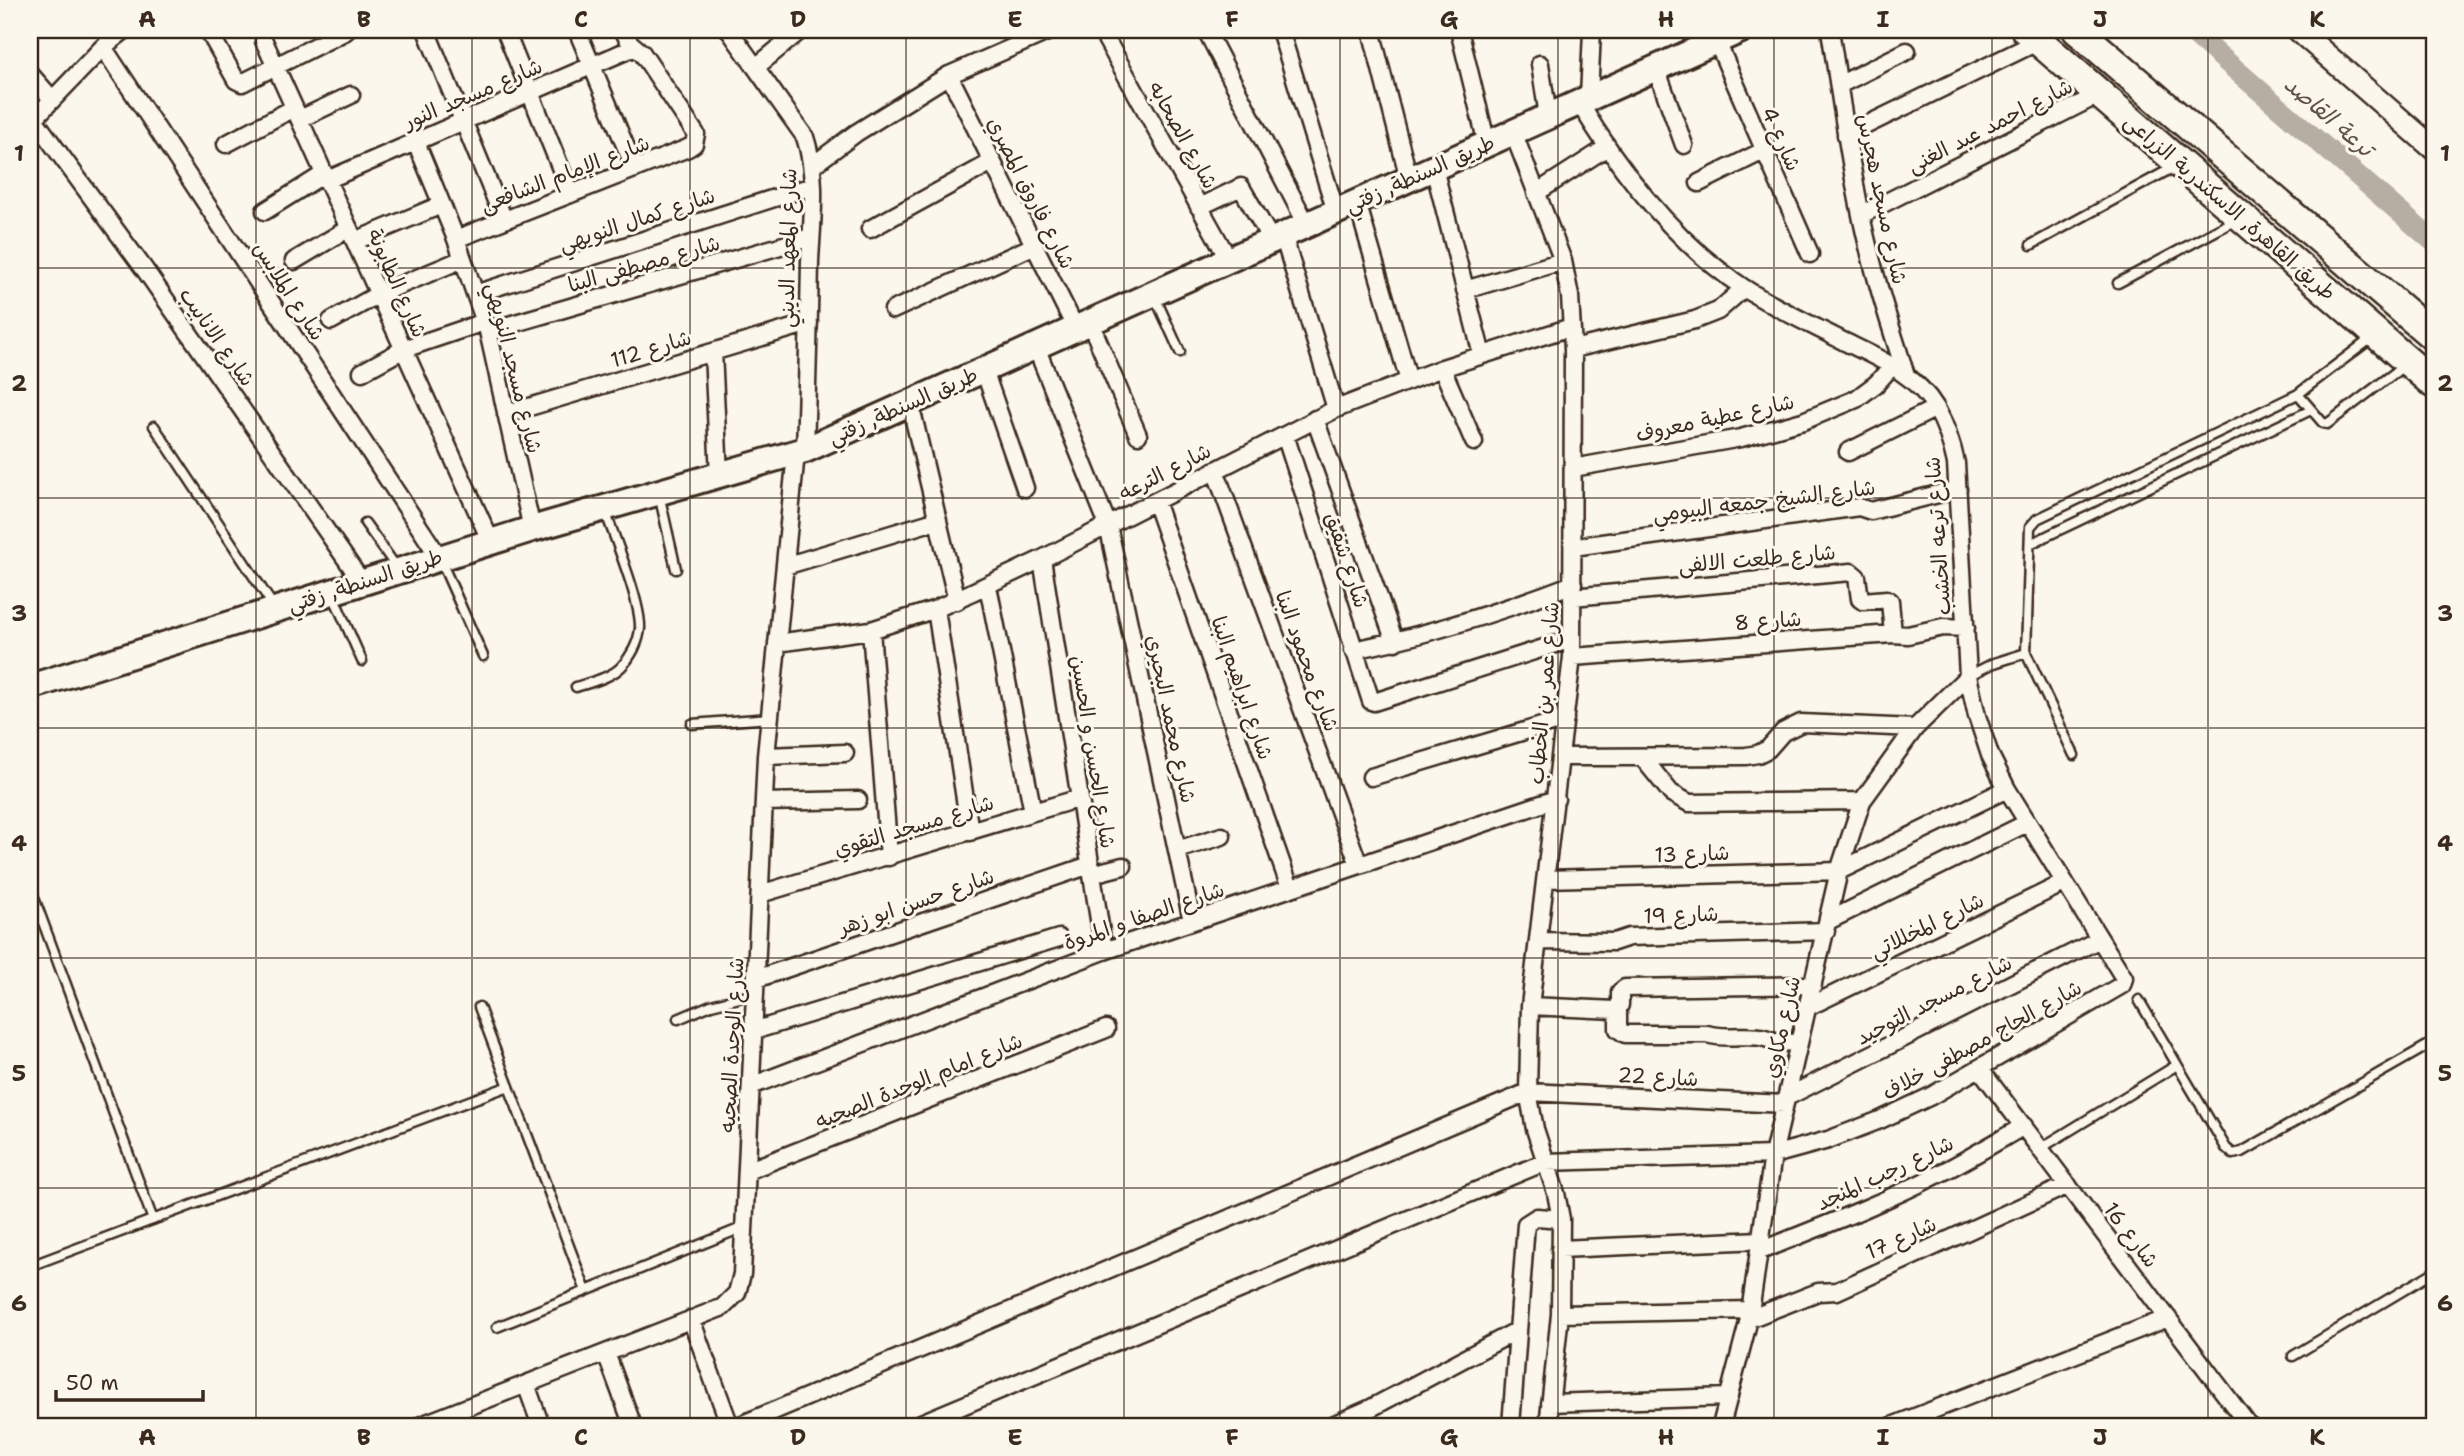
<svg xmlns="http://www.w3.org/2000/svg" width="2464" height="1456" viewBox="0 0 2464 1456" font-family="'Shantell Sans','Playpen Sans Arabic',sans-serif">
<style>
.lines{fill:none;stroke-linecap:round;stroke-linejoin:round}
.canal{stroke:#b6aea2;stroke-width:21}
.lane-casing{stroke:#3b2a1e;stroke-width:13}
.street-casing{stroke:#3b2a1e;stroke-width:21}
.secondary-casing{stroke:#3b2a1e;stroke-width:26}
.primary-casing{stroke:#3b2a1e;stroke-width:30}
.highway-casing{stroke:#3b2a1e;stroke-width:33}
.lane{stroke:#fbf7ec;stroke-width:8}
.street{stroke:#fbf7ec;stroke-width:16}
.secondary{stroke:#fbf7ec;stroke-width:21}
.primary{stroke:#fbf7ec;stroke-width:24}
.highway{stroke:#fbf7ec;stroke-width:28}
.grid{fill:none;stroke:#3b2a1e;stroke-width:2;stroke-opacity:0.55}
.labels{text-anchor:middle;stroke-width:6;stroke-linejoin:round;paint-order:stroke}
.street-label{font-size:21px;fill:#3b2a1e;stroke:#fbf7ec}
.water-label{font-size:23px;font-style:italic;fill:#605246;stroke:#fbf7ec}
.neatline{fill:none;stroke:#3b2a1e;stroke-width:2.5}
.grid-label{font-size:23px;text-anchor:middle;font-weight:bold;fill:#3b2a1e}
</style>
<rect width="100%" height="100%" fill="#fbf7ec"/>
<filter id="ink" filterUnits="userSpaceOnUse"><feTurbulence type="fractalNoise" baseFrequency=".0143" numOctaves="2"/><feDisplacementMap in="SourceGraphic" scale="14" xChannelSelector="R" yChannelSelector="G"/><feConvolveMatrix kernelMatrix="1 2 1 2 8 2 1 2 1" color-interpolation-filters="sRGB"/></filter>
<g filter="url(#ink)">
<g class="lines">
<path class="canal" d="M 2190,30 L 2434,242"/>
<defs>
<path id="lane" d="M 2031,245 L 2176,166
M 2118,283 L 2236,220
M 1155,297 L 1180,352
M 2298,394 L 2323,423 L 2327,424 L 2405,365
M 154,426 L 274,607
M 659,494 L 676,569
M 365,523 L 397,568
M 2030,544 L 2311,410
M 440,559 L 483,656
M 332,593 L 362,661
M 1968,676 L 1994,663 L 2026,653
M 576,687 C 591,682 610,678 621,667 C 631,657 639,642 640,628 C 641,603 615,539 606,513
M 692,724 L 770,718
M 2074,755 L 2026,653 L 2030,527 L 2037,519 L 2298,394 L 2373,337
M 30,887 L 153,1220
M 2139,1000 L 2226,1148 L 2233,1154 L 2242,1152 L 2434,1042
M 479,1007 L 586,1291
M 678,1019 L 711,1005 L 755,994
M 2041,1148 L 2177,1065
M 30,1266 L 509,1086
M 497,1327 L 744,1227
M 2293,1356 L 2434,1272"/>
<path id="street" d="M 208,30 L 236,80 L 242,83 L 346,31
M 426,30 L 504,220
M 505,30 L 571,194
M 577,30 L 635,169
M 729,30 L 805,137 C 818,176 812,221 810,261 C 809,324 807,387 805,450
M 1101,30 L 1229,260
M 1206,30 L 1307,225
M 1280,30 L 1336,212
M 1371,30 L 1409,179
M 1459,30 L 1487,144
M 1830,30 C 1840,92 1848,154 1861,215 C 1872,269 1889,322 1906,375
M 1714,35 L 1810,254
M 264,41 L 491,542
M 103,47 L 439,557
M 1540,64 L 1548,116
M 756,67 L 801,30
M 1656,68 L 1684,145
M 30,74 L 52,99
M 949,75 L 1076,329
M 1839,85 L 1907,51
M 1589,98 L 1592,30
M 34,119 L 145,270 L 362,582
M 300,119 L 351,95
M 30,123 L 103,47 L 125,30
M 1513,132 L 1563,261 L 1570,296 L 1573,349 L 1572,657 L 1530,1006 L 1528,1092 L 1535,1129 L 1556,1193 L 1561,1219 L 1560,1314 L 1548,1426
M 1846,135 L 2039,41
M 416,142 L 456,239 L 488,331 L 532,529
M 226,144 L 294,108
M 812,166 L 856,133 L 949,75 L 1052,30
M 1434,168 L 1482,355
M 327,180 L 635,47
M 1699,183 L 1763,151
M 1536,193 L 1606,148
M 1357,202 L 1409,381
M 1199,207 L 1241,187 L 1272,241
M 265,211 L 324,174
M 1861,215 L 2100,94
M 870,229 L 992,162
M 1283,235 L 1336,409
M 456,239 L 688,148 L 694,144 L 696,134 L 642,53 L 630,43 L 623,30
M 355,241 L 441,205
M 294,261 L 349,228
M 1465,290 L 1563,261
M 475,294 L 812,186
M 893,310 L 1033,246
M 331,321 L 379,294 L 463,259
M 1090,322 L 1138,435
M 488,331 L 811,237
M 1036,347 L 1108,525 L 1192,921
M 1573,349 L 1695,320 L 1718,311 L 1744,288
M 713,352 L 719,475
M 1442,368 L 1474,442
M 984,370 L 1025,488
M 362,372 L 404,349 L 484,322
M 910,403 L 957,601
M 506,414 L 809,323
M 1315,419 L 1395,642
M 1285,435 L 1371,701 L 1374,702 L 1572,639
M 1848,452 L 1936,408
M 1573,468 L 1741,438 L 1803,421 L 1856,399 L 1876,384 L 1893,365
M 1215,470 L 1359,865
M 1155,501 L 1290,888
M 1573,547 L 1859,507 L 1871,511 L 1958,489
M 1042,559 L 1104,951
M 785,566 L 938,520
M 988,586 L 1033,812
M 1572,597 L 1851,572 L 1857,577 L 1860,599 L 1863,601 L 1887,599 L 1890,601 L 1893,634
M 936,609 L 970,832
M 871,630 L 889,857
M 777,643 L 871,630 L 936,609 L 1042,559 L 1336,409 L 1442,368 L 1571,327
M 1353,650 C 1429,635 1500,612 1573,584
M 1572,657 L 1893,634 L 1908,635 L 1943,627 L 1966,628
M 766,756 L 845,753
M 1561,757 L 1746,756 L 1758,754 L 1768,749 L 1783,732 L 1801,723 L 1915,728
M 1642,757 L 1671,793 L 1689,803 L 1862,801
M 1371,777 L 1565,719
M 764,802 L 858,800
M 1177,850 L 1222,836
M 1092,874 L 1123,866
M 1546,879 L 1839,871 L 2007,789
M 760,894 L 1080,798
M 1828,921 L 2027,823
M 1539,941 L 1614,942 L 1629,937 L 1826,931
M 756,979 L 1090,865
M 1530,1006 L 1615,1010 L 1620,1005 L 1620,992 L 1625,988 L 1813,985
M 1808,1007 L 2064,883
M 1618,1008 L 1618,1029 L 1625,1034 L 1707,1034 C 1726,1040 1749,1033 1765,1038 C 1776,1042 1787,1043 1799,1043
M 753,1031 L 1059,938
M 1980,1069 L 2249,1426
M 751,1086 L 1104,951 L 1556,799
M 1787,1097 L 2100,939
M 747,1171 L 1106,1029
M 1560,1249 L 1761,1240
M 1760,1251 C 1820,1227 1881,1204 1939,1174 C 1968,1159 1996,1142 2024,1126
M 1560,1314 L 1751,1310
M 691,1319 L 730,1426
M 1749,1319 L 1818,1292 L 1837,1291 L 2068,1185
M 606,1353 L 633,1426
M 526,1384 L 541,1426
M 1550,1403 L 1729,1397
M 419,1426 L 723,1307 L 737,1293 L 742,1274 L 766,756 L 796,453
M 738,1426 L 1528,1092 L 1785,1104
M 914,1426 L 1545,1162 L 1773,1155 L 1828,1140 L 1880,1120 L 1931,1096 L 2122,985 L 2124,978 L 2007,789 L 1990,755 L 1977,716 L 1968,676 L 1956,463 C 1952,444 1946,426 1936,408 C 1915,373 1878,358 1843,341 C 1810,324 1775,308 1744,288 C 1675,242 1621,173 1579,102
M 1330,1426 L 1371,1408 L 1518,1330
M 1511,1426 L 1526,1224 L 1537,1217 L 1561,1219
M 1721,1426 L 1749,1319 L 1773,1155 L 1839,871 L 1862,801 L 1915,728 L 1968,676
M 1892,1426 L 2168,1318"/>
<path id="secondary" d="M 2298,30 L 2434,149"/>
<path id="primary" d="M 30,687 L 532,529 L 805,450 L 1741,30"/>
<path id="highway" d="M 2026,30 L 2434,384
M 2077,30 L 2434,337"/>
</defs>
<use href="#lane" class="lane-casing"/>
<use href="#street" class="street-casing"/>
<use href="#secondary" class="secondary-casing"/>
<use href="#primary" class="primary-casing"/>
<use href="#highway" class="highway-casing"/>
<use href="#lane" class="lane"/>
<use href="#street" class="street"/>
<use href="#secondary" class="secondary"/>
<use href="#primary" class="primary"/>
<use href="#highway" class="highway"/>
</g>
</g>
<path class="grid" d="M 256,30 L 256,1426M 472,30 L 472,1426M 690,30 L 690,1426M 906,30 L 906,1426M 1124,30 L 1124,1426M 1340,30 L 1340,1426M 1558,30 L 1558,1426M 1774,30 L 1774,1426M 1992,30 L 1992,1426M 2208,30 L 2208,1426M 30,268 L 2434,268M 30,498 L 2434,498M 30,728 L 2434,728M 30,958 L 2434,958M 30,1188 L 2434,1188"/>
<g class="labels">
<g class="street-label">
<text transform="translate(473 94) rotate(-23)" y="7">شارع مسجد النور</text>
<text transform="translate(1990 126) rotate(-27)" y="7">شارع احمد عبد الغنى</text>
<text transform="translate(1183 135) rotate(61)" y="7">شارع الصحابه</text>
<text transform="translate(1781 139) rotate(66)" y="7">شارع 4</text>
<text transform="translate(565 174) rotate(-21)" y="7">شارع الإمام الشافعى</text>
<text transform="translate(1420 174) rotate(-24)" y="7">طريق السنطة, زفتي</text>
<text transform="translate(1031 193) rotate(63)" y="7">شارع فاروق المصري</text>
<text transform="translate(1882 199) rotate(78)" y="7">شارع مسجد هجرس</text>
<text transform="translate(2230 207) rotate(41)" y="7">طريق القاهرة, الاسكندرية الزراعى</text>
<text transform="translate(637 220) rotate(-18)" y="7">شارع كمال النويهي</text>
<text transform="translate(788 248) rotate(-89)" y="7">شارع المعهد الديني</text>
<text transform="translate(644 264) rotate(-16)" y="7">شارع مصطفى البنا</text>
<text transform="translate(397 283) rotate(66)" y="7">شارع الطابونة</text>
<text transform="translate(289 291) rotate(57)" y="7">شارع الملابس</text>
<text transform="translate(217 337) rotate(55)" y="7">شارع الانابيب</text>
<text transform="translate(651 349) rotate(-17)" y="7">شارع 112</text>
<text transform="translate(514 368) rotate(76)" y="7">شارع مسجد النويهي</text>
<text transform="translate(903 406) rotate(-24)" y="7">طريق السنطة, زفتي</text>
<text transform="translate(1715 418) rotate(-12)" y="7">شارع عطية معروف</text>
<text transform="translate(1165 472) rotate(-27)" y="7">شارع الترعه</text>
<text transform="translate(1764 501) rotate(-7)" y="7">شارع الشيخ جمعه البيومي</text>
<text transform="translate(1938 536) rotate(-94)" y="7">شارع ترعه الخشب</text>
<text transform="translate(1757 559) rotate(-5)" y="7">شارع طلعت الالفى</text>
<text transform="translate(1347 560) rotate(72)" y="7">شارع شفيق</text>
<text transform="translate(365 581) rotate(-18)" y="7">طريق السنطة, زفتي</text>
<text transform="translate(1768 621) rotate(-4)" y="7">شارع 8</text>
<text transform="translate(1307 661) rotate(70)" y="7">شارع محمود البنا</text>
<text transform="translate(1242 688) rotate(71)" y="7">شارع ابراهيم البنا</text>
<text transform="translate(1544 693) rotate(-85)" y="7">شارع عمر بن الخطاب</text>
<text transform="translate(1171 719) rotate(78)" y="7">شارع محمد البحيري</text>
<text transform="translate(1093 752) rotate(81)" y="7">شارع الحسن و الحسين</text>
<text transform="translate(914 826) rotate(-17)" y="7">شارع مسجد التقوي</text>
<text transform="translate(1692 854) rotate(-2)" y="7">شارع 13</text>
<text transform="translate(916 902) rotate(-19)" y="7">شارع حسن ابو زهر</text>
<text transform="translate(1681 915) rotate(-2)" y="7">شارع 19</text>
<text transform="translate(1144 916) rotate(-19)" y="7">شارع الصفا و المروة</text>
<text transform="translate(1927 926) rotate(-26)" y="7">شارع المخللاتي</text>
<text transform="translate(1934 1000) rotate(-27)" y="7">شارع مسجد التوحيد</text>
<text transform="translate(1782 1027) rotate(-77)" y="7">شارع مكاوي</text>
<text transform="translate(1982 1040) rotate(-29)" y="7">شارع الحاج مصطفى خلاف</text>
<text transform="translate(732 1045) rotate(-87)" y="7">شارع الوحدة الصحيه</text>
<text transform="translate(1658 1077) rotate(3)" y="7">شارع 22</text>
<text transform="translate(919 1081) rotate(-22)" y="7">شارع امام الوحدة الصحيه</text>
<text transform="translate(1885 1173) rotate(-25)" y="7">شارع رجب المنجد</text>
<text transform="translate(2131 1235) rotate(53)" y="7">شارع 16</text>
<text transform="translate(1901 1238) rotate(-24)" y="7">شارع 17</text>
</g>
<g class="water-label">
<text transform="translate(2329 116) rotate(41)" y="8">ترعة القاصد</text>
</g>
</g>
<rect width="2464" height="1456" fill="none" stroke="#fbf7ec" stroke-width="77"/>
<path d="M56 1390v10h147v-10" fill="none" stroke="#3b2a1e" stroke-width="3.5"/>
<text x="66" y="1390" font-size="21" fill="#3b2a1e" stroke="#fbf7ec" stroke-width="5" paint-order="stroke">50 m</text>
<rect x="38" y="38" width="2388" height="1380" class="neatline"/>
<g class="grid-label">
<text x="147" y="27">A</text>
<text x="364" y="27">B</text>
<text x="581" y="27">C</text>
<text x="798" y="27">D</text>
<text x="1015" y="27">E</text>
<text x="1232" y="27">F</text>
<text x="1449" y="27">G</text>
<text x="1666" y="27">H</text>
<text x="1883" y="27">I</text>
<text x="2100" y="27">J</text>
<text x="2317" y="27">K</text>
<text x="19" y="161">1</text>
<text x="2445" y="161">1</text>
<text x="19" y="391">2</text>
<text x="2445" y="391">2</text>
<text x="19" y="621">3</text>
<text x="2445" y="621">3</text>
<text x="19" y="851">4</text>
<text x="2445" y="851">4</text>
<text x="19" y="1081">5</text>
<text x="2445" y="1081">5</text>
<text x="19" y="1311">6</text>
<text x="2445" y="1311">6</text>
<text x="147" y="1445">A</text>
<text x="364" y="1445">B</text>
<text x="581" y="1445">C</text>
<text x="798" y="1445">D</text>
<text x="1015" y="1445">E</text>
<text x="1232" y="1445">F</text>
<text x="1449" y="1445">G</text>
<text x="1666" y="1445">H</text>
<text x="1883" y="1445">I</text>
<text x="2100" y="1445">J</text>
<text x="2317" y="1445">K</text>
</g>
</svg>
